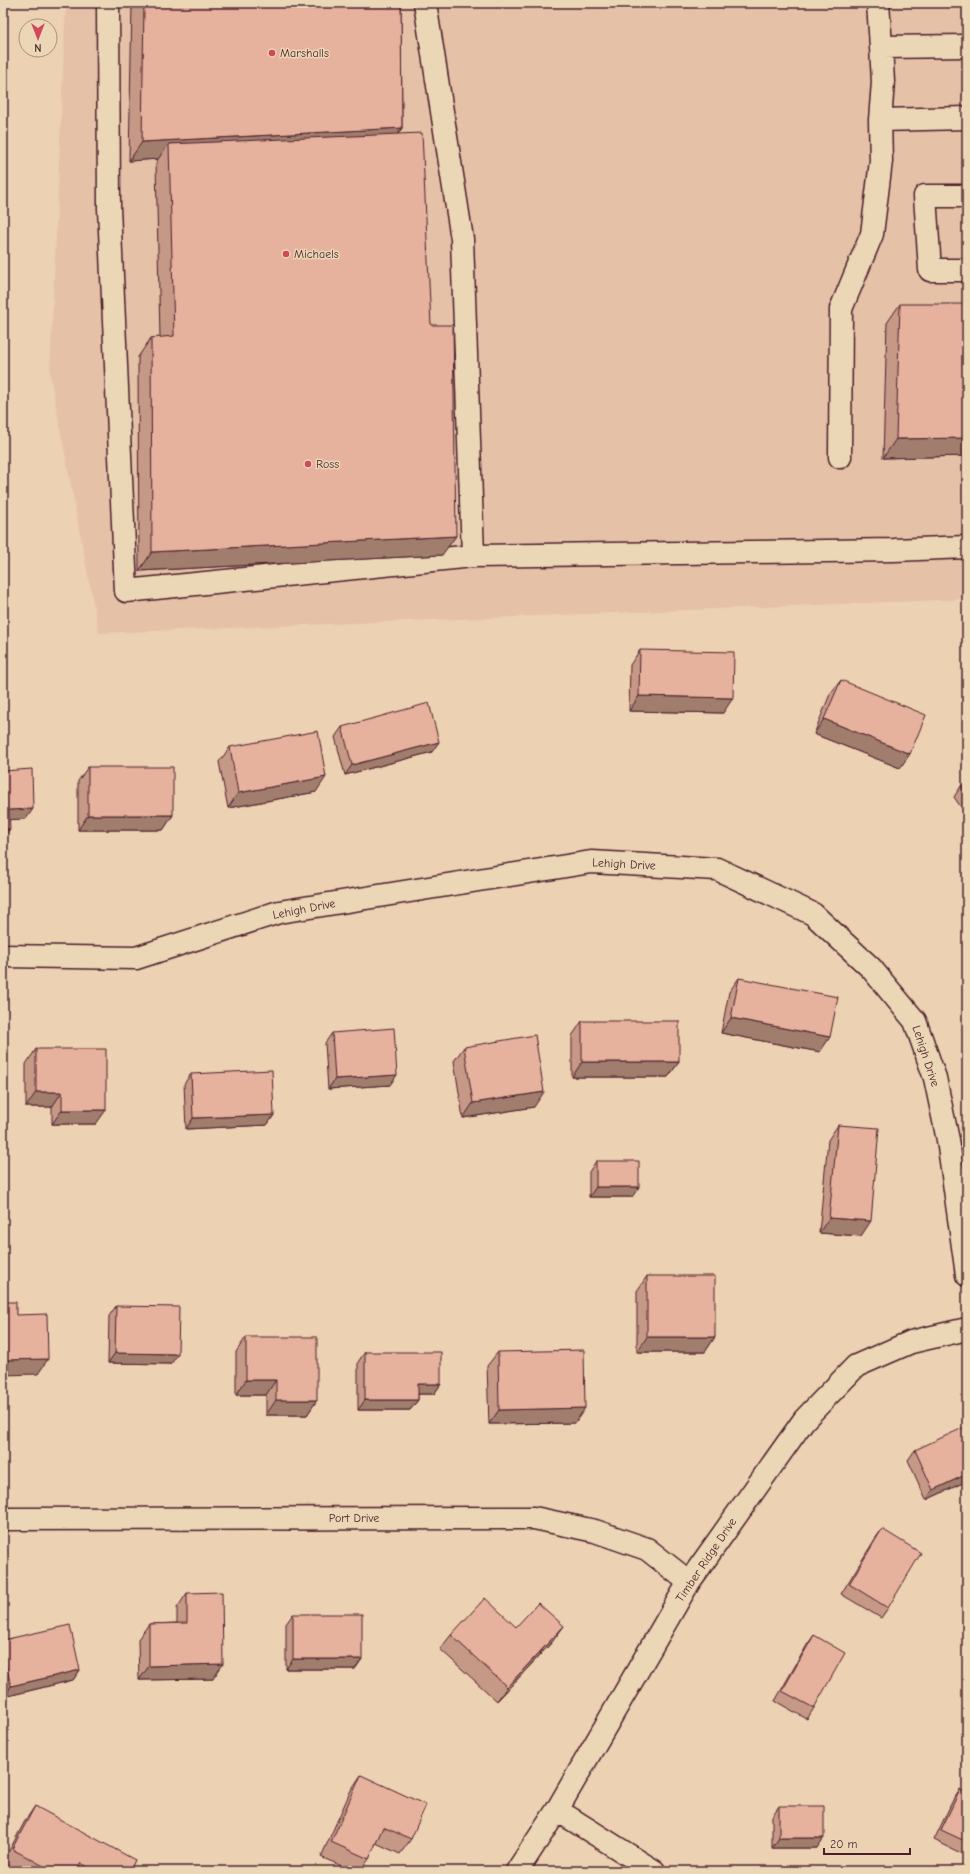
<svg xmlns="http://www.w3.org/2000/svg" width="970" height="1874" viewBox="0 0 970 1874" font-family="'Comic Neue',sans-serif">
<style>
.built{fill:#e4c1a7}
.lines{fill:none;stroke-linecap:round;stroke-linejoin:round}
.minor-casing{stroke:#4a1f2b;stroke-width:25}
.minor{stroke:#ebd7b5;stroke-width:22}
.wall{fill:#c69987;stroke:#4a1f2b}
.shaded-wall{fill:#a17d6e;stroke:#4a1f2b}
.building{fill:#e6b29d;stroke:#4a1f2b}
.poi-dot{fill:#d1495b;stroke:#ebd7b5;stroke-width:1.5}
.labels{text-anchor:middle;stroke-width:3;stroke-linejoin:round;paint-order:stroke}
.poi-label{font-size:12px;fill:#4a1f2b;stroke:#ebd7b5;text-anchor:start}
.street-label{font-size:12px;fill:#4a1f2b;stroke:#ebd7b5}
</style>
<rect width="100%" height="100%" fill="#ecd1b2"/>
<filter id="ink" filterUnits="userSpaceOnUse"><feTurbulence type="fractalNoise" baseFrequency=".025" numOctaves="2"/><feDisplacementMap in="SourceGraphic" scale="8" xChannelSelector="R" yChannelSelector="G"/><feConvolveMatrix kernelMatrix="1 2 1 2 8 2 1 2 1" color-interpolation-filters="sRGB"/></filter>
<g filter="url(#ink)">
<path class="built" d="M 66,3 L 967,3 L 967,599 L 99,633 L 50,374 Z"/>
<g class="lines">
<defs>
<path id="minor" d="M 108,3 L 109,208 L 126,591 L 473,556 L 462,239 L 425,3
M 878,3 L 881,47 L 967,46
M 880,120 L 967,118
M 967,196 L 925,196 L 930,270 L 967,270
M 840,457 L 841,309 L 872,234 L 881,161 L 880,120 L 883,82 L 881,47
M 473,556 L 894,550 L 967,547
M 3,956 L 136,958 L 279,912 L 591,862 L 717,869 L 813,914 L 871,968 L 915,1021 L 935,1078 L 948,1140 L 967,1275
M 3,1519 L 534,1518 L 595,1531 L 647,1549 L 689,1582
M 557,1810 L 654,1871
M 517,1871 L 557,1810 L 689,1582 L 804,1420 L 856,1366 L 911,1342 L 967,1329"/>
</defs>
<use href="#minor" class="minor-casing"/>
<use href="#minor" class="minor"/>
</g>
<path class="wall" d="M 132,3 L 401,3 L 402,128 L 398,134 L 431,325 L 442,555 L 139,571 L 138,357 L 151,338 L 160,337 L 156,163 L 158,159 L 129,161 Z
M 900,304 L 967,456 L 883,458 L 887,323 Z
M 640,650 L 723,713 L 629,711 L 630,665 Z
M 841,680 L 900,768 L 814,734 L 830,694 Z
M 342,727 L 432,752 L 345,775 L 335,737 Z
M 230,747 L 316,792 L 228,808 L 219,762 Z
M 88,767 L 173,815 L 163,830 L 78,830 L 78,781 Z
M 967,783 L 967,816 L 954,797 L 961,786 Z
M 739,978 L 820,1052 L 721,1033 L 729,992 Z
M 582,1021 L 679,1062 L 668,1077 L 572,1077 L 572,1036 Z
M 332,1033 L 390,1085 L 328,1089 L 325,1043 Z
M 464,1047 L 534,1107 L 463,1118 L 454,1061 Z
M 36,1049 L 96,1124 L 52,1124 L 52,1107 L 26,1107 L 26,1064 Z
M 191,1074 L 274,1115 L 267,1125 L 186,1129 L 184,1084 Z
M 838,1125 L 861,1236 L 819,1233 L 828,1140 Z
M 596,1161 L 632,1197 L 589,1197 L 589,1172 Z
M 647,1276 L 715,1337 L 705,1352 L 637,1352 L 637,1291 Z
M 116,1306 L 171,1364 L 108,1363 L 109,1316 Z
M 246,1337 L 317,1400 L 307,1415 L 266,1415 L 266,1395 L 236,1395 L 236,1352 Z
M 365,1352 L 441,1384 L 434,1394 L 418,1394 L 418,1400 L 410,1410 L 358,1410 L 358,1362 Z
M 498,1352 L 575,1423 L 489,1424 L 487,1366 Z
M 915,1450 L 967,1481 L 926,1500 L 908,1460 Z
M 882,1529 L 888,1608 L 881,1618 L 841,1594 L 875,1539 Z
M 187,1593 L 213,1679 L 139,1680 L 138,1639 L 149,1624 L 177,1623 L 177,1608 Z
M 293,1614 L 362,1659 L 355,1669 L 286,1669 L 286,1624 Z
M 516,1627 L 553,1641 L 497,1701 L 440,1649 L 451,1635 Z
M 814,1635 L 814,1708 L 807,1719 L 775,1701 L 807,1645 Z
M 3,1640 L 80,1670 L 73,1680 L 4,1697 L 3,1693 Z
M 361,1775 L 411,1839 L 400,1854 L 376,1843 L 369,1859 L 360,1871 L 353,1871 L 321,1857 L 351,1790 Z
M 960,1790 L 967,1793 L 967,1856 L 934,1840 L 953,1800 Z
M 35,1806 L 130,1871 L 16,1871 L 3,1864 L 3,1862 L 25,1821 Z
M 779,1806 L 817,1848 L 772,1848 L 772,1816 Z"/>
<path class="shaded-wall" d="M 402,128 L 389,147 L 169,144 L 158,159 L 129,161 L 142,142 Z
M 967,438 L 967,456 L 883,458 L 896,439 Z
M 456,536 L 442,555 L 139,571 L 152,552 Z
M 639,696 L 733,698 L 723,713 L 629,711 Z
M 824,719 L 910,754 L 900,768 L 814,734 Z
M 439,742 L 432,752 L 345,775 L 352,765 Z
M 326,777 L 316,792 L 228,808 L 238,793 Z
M 33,809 L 26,819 L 3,820 L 9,810 Z
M 88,815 L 173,815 L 163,830 L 78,830 Z
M 3,829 L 10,829 L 3,838 Z
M 731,1018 L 830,1037 L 820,1052 L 721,1033 Z
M 582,1062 L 679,1062 L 668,1077 L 572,1077 Z
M 397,1075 L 390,1085 L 328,1089 L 335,1079 Z
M 36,1092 L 62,1092 L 52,1107 L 26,1107 Z
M 544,1092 L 534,1107 L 463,1118 L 473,1103 Z
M 62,1110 L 106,1110 L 96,1124 L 52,1124 Z
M 274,1115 L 267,1125 L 186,1129 L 193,1118 Z
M 596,1187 L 639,1187 L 632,1197 L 589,1197 Z
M 829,1218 L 871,1221 L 861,1236 L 819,1233 Z
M 647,1337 L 715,1337 L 705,1352 L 637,1352 Z
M 115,1353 L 178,1354 L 171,1364 L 108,1363 Z
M 48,1359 L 38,1374 L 3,1375 L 3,1360 Z
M 246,1380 L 276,1380 L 266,1395 L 236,1395 Z
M 418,1384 L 441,1384 L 434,1394 L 410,1394 Z
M 276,1400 L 317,1400 L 307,1415 L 266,1415 Z
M 365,1400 L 418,1400 L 410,1410 L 358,1410 Z
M 585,1408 L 575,1423 L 489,1424 L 499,1410 Z
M 967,1474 L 967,1481 L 926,1500 L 933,1490 Z
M 564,1626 L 553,1641 L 497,1701 L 507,1687 Z
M 293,1659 L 362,1659 L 355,1669 L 286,1669 Z
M 223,1664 L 213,1679 L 139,1680 L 149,1666 Z
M 80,1670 L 73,1680 L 4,1697 L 11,1686 Z
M 779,1838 L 824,1838 L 817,1848 L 772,1848 Z"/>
<path class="building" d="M 144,3 L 401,3 L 402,128 L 142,142 Z
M 422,133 L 431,325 L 453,325 L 456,536 L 152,552 L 151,338 L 174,336 L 169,144 Z
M 900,304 L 967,304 L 967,438 L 896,439 Z
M 640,650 L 734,652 L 733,698 L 639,696 Z
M 841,680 L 926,715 L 910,754 L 824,719 Z
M 429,703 L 439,742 L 352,765 L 342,727 Z
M 318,731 L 326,777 L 238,793 L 230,747 Z
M 88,767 L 173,767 L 173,815 L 88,815 Z
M 32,769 L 33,809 L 9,810 L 10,829 L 3,829 L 3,771 Z
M 967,783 L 967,795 L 961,786 Z
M 739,978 L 838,997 L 830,1037 L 731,1018 Z
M 582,1021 L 679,1021 L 679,1062 L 582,1062 Z
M 394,1028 L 397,1075 L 335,1079 L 332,1033 Z
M 535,1035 L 544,1092 L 473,1103 L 464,1047 Z
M 36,1049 L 106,1049 L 106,1110 L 62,1110 L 62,1092 L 36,1092 Z
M 272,1070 L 274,1115 L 193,1118 L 191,1074 Z
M 838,1125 L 879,1128 L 871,1221 L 829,1218 Z
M 596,1161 L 639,1161 L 639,1187 L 596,1187 Z
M 647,1276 L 715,1276 L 715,1337 L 647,1337 Z
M 3,1302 L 16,1302 L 16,1315 L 47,1314 L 48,1359 L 3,1360 Z
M 116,1306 L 179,1307 L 178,1354 L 115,1353 Z
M 246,1337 L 317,1337 L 317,1400 L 276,1400 L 276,1380 L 246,1380 Z
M 584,1350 L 585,1408 L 499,1410 L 498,1352 Z
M 365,1352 L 441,1352 L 441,1384 L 418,1384 L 418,1400 L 365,1400 Z
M 967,1426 L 967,1474 L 933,1490 L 915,1450 Z
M 882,1529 L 921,1553 L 888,1608 L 849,1584 Z
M 222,1592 L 223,1664 L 149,1666 L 149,1624 L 187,1623 L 187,1593 Z
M 485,1598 L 516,1627 L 538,1603 L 564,1626 L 507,1687 L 451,1635 Z
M 293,1614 L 362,1614 L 362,1659 L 293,1659 Z
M 70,1625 L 80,1670 L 11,1686 L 3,1653 L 3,1640 Z
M 814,1635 L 845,1653 L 814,1708 L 782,1691 Z
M 361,1775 L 426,1805 L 411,1839 L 383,1827 L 369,1859 L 331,1842 Z
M 960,1790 L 967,1793 L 967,1842 L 941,1830 Z
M 35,1806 L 135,1860 L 130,1871 L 95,1871 L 81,1863 L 76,1871 L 53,1871 L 12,1849 Z
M 779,1806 L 824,1806 L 824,1838 L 779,1838 Z"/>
</g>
<g class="poi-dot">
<circle cx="272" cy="53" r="4"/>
<circle cx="286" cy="254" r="4"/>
<circle cx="308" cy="464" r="4"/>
</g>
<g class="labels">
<g class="poi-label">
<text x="280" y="57">Marshalls</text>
<text x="294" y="258">Michaels</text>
<text x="316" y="468">Ross</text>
</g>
<g class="street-label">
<text transform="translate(624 864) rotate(3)" y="4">Lehigh Drive</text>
<text transform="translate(304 909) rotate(-11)" y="4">Lehigh Drive</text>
<text transform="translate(926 1056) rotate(72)" y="4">Lehigh Drive</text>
<text x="354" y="1522">Port Drive</text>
<text transform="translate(706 1560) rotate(-56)" y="4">Timber Ridge Drive</text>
</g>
</g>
<rect width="970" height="1874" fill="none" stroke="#ebd7b5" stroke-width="16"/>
<rect x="8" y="8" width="954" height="1858" fill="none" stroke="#4a1f2b" stroke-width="1.5" filter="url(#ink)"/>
<g transform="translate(38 38) rotate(180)"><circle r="19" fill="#ebd7b5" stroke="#ab8d7e"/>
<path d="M0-3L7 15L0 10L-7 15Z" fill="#d1495b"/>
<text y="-6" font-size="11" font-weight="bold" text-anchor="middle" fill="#4a1f2b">N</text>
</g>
<path d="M824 1848v6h86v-6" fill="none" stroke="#4a1f2b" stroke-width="2"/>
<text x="830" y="1848" font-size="12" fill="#4a1f2b" stroke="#ebd7b5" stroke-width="3" paint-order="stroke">20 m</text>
</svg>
